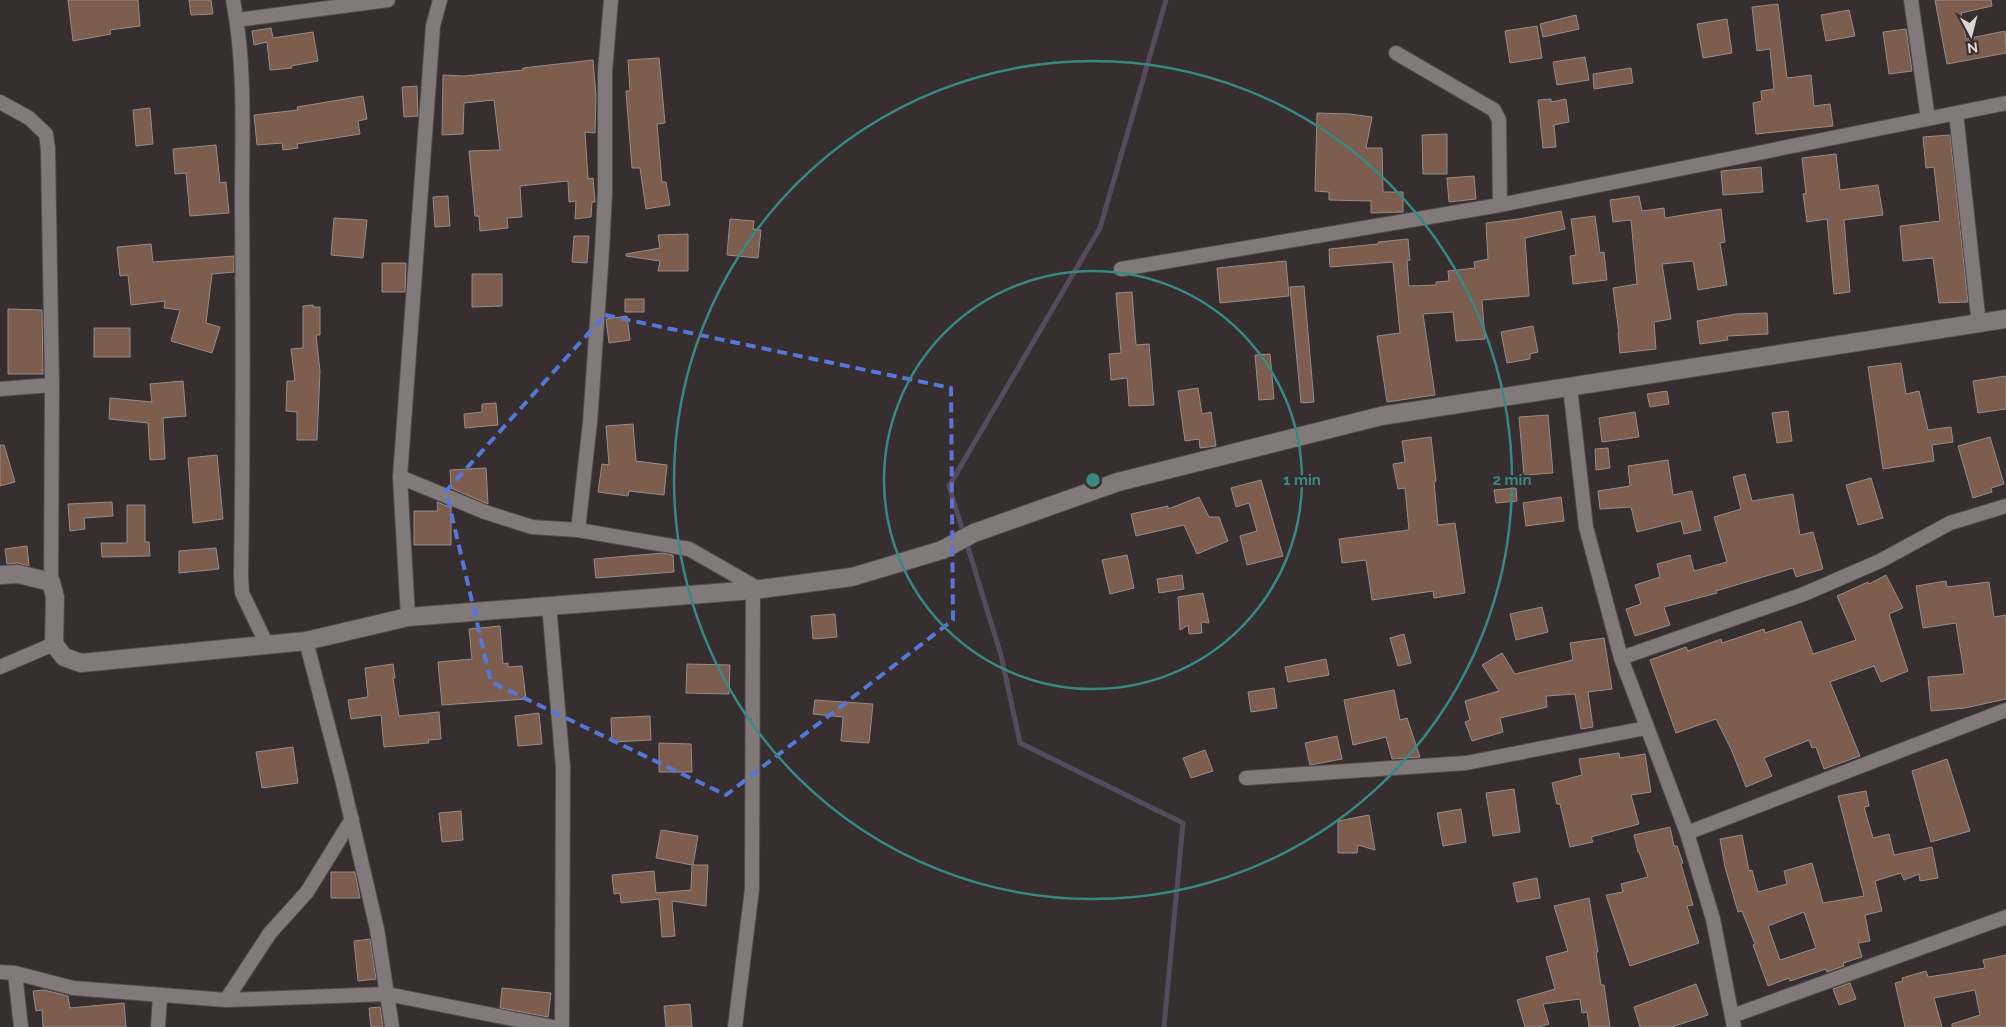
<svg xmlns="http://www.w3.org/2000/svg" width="2006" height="1027" viewBox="0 0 2006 1027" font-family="Raleway,sans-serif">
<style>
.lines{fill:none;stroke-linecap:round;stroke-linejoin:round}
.stream{stroke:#564b5b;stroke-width:5}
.building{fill:#7d5d4e;stroke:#958d8a;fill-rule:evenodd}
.minor-casing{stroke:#524c4c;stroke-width:16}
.tertiary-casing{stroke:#524c4c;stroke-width:20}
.minor{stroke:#827a7a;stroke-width:14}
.tertiary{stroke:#827a7a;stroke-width:18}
.marked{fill:none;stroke:#5677d7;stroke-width:4;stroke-dasharray:10 6;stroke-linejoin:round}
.ring{fill:none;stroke:#388983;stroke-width:2.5}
.centre{fill:#388983;stroke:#362e2f;stroke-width:2.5}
.ring-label{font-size:15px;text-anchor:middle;font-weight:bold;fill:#388983;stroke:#362e2f;stroke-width:4.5;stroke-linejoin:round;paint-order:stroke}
</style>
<rect width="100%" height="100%" fill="#362e2f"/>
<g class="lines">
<path class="stream" d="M 1164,1027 L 1183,823 L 1020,743 L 1001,655 L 949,486 L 1100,228 L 1166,0"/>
</g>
<path class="building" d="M 68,0 L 138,0 L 140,26 L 110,30 L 111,34 L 73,41 Z
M 189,0 L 211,0 L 213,14 L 191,15 Z
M 1935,0 L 1991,0 L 1992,6 L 1961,13 L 1966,39 L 2005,31 L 2006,53 L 1947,64 Z
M 1778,4 L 1787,78 L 1811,75 L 1814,106 L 1830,104 L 1833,126 L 1756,134 L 1753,103 L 1762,101 L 1761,91 L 1774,89 L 1770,49 L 1757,51 L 1752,7 Z
M 1849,10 L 1855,36 L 1826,41 L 1821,15 Z
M 1576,15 L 1579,29 L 1543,37 L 1540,24 Z
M 1727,19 L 1732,53 L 1703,58 L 1697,24 Z
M 1537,26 L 1542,58 L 1510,63 L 1505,31 Z
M 271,28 L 273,38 L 313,32 L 318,61 L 291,66 L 292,68 L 270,70 L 267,42 L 254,45 L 252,31 Z
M 1906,29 L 1912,71 L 1889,74 L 1883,32 Z
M 1585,57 L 1589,80 L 1557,85 L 1553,62 Z
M 659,58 L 665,123 L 657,124 L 662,182 L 666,182 L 670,205 L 646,209 L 640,168 L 632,168 L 626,91 L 630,91 L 628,60 Z
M 593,60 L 596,96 L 595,133 L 585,132 L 588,179 L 593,178 L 595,202 L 592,202 L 591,217 L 575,219 L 576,201 L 569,202 L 568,181 L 520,186 L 522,217 L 507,218 L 508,228 L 480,231 L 479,216 L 475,216 L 469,151 L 500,150 L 494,100 L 464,103 L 463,134 L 442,135 L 443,75 L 464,76 L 523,70 L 523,68 Z
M 1631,68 L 1633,83 L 1594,89 L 1593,74 Z
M 417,86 L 418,116 L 404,117 L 402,87 Z
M 363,96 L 367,119 L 358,121 L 360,134 L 297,144 L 298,148 L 283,150 L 282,143 L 257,145 L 254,115 L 298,110 L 297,107 Z
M 1551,99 L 1551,102 L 1566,99 L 1569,122 L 1554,125 L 1556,147 L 1543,148 L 1538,100 Z
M 150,108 L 153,144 L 136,146 L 133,110 Z
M 1317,113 L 1350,114 L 1372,117 L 1366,148 L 1382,148 L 1383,192 L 1403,192 L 1403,212 L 1371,213 L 1371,201 L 1329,200 L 1329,192 L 1315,191 Z
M 1447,134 L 1447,174 L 1423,174 L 1422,135 Z
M 1950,135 L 1968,302 L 1939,303 L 1933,258 L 1903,261 L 1900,226 L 1940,221 L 1934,167 L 1926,168 L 1923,137 Z
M 216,145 L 220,183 L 226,182 L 229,213 L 190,216 L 186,173 L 175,174 L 173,149 Z
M 1836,154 L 1840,190 L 1878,185 L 1883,215 L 1844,220 L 1850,292 L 1834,294 L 1827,219 L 1807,222 L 1803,194 L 1806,193 L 1802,158 Z
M 1761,167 L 1763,192 L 1723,195 L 1721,171 Z
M 1474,176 L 1476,199 L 1449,202 L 1447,178 Z
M 448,196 L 450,226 L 435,227 L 433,197 Z
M 1639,196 L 1642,211 L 1664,208 L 1665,218 L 1721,209 L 1725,242 L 1720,243 L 1727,285 L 1698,290 L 1693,261 L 1662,264 L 1671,319 L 1654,322 L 1656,349 L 1620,353 L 1618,333 L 1619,333 L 1613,288 L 1637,284 L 1631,220 L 1613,222 L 1610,200 Z
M 1561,211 L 1565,229 L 1525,238 L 1529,296 L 1482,300 L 1485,339 L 1456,341 L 1453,312 L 1423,314 L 1435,395 L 1387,402 L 1377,336 L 1400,333 L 1393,262 L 1330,267 L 1329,249 L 1378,244 L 1378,242 L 1408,239 L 1410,260 L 1407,261 L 1409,286 L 1436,285 L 1436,282 L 1449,281 L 1448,271 L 1475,268 L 1474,262 L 1488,259 L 1486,223 L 1519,219 Z
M 1595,216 L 1600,253 L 1604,252 L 1607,280 L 1573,284 L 1570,256 L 1576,255 L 1571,219 Z
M 334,218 L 367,220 L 363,258 L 331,255 Z
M 730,219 L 754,221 L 753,229 L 761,230 L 758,258 L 727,255 Z
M 688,234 L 688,271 L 658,271 L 660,261 L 626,256 L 626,254 L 660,248 L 658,235 Z
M 574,236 L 589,236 L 587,263 L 572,262 Z
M 151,244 L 153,262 L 234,256 L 234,272 L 212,274 L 206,323 L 220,327 L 212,353 L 171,341 L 180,310 L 164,308 L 165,301 L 131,305 L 128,275 L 120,276 L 117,247 Z
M 1286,261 L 1289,296 L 1220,303 L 1217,268 Z
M 382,263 L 406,263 L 405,292 L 382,292 Z
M 472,274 L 502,274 L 502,306 L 472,307 Z
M 1304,286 L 1314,402 L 1301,403 L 1290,287 Z
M 1132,292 L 1136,345 L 1149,344 L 1154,405 L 1129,406 L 1127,378 L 1111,380 L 1109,354 L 1121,353 L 1116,293 Z
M 625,299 L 644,299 L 644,312 L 625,312 Z
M 313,305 L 313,307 L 320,307 L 320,335 L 316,335 L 320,371 L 317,440 L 297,440 L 297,412 L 286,411 L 287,381 L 295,381 L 291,349 L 303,348 L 303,306 Z
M 8,309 L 42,310 L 43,374 L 8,374 Z
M 1767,313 L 1768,334 L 1727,336 L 1728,340 L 1700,344 L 1697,321 L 1736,314 Z
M 627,316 L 630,340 L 609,343 L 606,319 Z
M 1533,326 L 1538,352 L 1530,354 L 1530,359 L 1507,363 L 1501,332 Z
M 94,328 L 130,328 L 130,357 L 94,357 Z
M 1270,354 L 1274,399 L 1259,400 L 1255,355 Z
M 1901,363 L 1906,394 L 1919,391 L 1928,430 L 1951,427 L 1953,442 L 1932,445 L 1934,461 L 1883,469 L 1868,367 Z
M 2006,376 L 2006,409 L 1978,413 L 1973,381 Z
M 183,381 L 186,416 L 163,418 L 165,459 L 150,460 L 148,423 L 109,419 L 110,398 L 152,402 L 150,384 Z
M 1198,388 L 1202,414 L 1211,412 L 1216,446 L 1200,448 L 1199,439 L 1185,441 L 1178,391 Z
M 1667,391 L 1669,404 L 1650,407 L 1647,394 Z
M 496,403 L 498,425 L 465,428 L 464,414 L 482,412 L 482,404 Z
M 1788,411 L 1792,441 L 1777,443 L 1772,413 Z
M 1635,412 L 1639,437 L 1602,442 L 1599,418 Z
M 1548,415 L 1553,473 L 1524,475 L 1519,417 Z
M 633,424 L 636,461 L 667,465 L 664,495 L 629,491 L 628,496 L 598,492 L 602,464 L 609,465 L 606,426 Z
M 1431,437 L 1436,481 L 1434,482 L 1438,525 L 1455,523 L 1465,593 L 1434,598 L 1433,591 L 1372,600 L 1366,560 L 1342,563 L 1339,539 L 1409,530 L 1405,488 L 1398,489 L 1393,464 L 1405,462 L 1402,441 Z
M 1990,437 L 2004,484 L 1991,488 L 1992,492 L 1973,498 L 1958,446 Z
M 0,445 L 4,445 L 15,482 L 0,486 Z
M 1608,448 L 1610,468 L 1596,470 L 1595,449 Z
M 217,455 L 223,519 L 193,523 L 188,458 Z
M 1668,460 L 1673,495 L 1692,491 L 1701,530 L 1684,534 L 1681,521 L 1637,532 L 1631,507 L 1600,509 L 1598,491 L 1630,486 L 1628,466 Z
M 486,468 L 488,504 L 451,488 L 450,470 Z
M 1745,474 L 1752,501 L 1793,494 L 1800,535 L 1813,532 L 1823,569 L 1796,577 L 1793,568 L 1716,591 L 1717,593 L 1664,607 L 1670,625 L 1635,636 L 1626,609 L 1641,604 L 1635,585 L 1660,577 L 1657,564 L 1690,555 L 1694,571 L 1727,562 L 1714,517 L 1741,509 L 1733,477 Z
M 1871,478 L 1883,518 L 1858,525 L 1846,485 Z
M 1261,480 L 1283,556 L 1247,565 L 1240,536 L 1257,531 L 1249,503 L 1236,507 L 1231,488 Z
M 1516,488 L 1517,501 L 1496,503 L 1494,490 Z
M 1199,497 L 1209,517 L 1219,517 L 1228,541 L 1197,554 L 1184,525 L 1136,536 L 1131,514 L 1168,506 L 1168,509 Z
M 1561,497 L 1564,521 L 1526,526 L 1523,503 Z
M 112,502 L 113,516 L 84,518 L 85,529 L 70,531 L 68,504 Z
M 437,502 L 452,508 L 451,508 L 451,545 L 414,545 L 414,511 L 438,511 Z
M 127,505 L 145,505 L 145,542 L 149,542 L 150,556 L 102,557 L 101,543 L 127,543 Z
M 27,546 L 29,566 L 18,563 L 7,564 L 5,549 Z
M 216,548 L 219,569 L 179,573 L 179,551 Z
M 663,553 L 673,555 L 674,572 L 596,578 L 594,559 Z
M 1127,555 L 1134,588 L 1110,594 L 1102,560 Z
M 1182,575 L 1184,589 L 1159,593 L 1157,579 Z
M 1886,575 L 1903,608 L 1889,614 L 1908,671 L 1881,682 L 1874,666 L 1830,682 L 1860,756 L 1824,769 L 1816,747 L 1812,748 L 1809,740 L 1764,758 L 1772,776 L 1746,787 L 1731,749 L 1716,719 L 1676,733 L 1650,660 L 1686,647 L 1688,651 L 1721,639 L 1722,643 L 1764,629 L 1765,633 L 1801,621 L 1813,654 L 1856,640 L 1837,596 L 1868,582 L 1869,584 Z
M 1946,581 L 1947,587 L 1989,582 L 1994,617 L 2006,615 L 2006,699 L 1965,708 L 1931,711 L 1928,677 L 1964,674 L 1963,666 L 1956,623 L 1923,628 L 1916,586 Z
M 1203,593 L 1209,623 L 1201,622 L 1202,633 L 1189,634 L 1188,625 L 1180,630 L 1178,597 Z
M 1542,607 L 1548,632 L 1516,640 L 1510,614 Z
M 835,614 L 837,637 L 813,639 L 811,616 Z
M 500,626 L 503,664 L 508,663 L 508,667 L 522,666 L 526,699 L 442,705 L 438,662 L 472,659 L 469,629 Z
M 1404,634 L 1411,663 L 1398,666 L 1390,638 Z
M 1604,638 L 1612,689 L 1588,692 L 1593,727 L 1581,729 L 1575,694 L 1546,696 L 1547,707 L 1500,718 L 1503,732 L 1472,741 L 1465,722 L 1470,720 L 1465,701 L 1499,691 L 1482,665 L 1502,653 L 1515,674 L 1573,660 L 1570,643 Z
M 1326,659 L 1329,675 L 1288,682 L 1285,667 Z
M 393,664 L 395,678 L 393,678 L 399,716 L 439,712 L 441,739 L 428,740 L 429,743 L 384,747 L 381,715 L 351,719 L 348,700 L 368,697 L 365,668 Z
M 687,664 L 730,665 L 729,694 L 686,693 Z
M 1274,688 L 1277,708 L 1251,712 L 1248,692 Z
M 1394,690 L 1400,720 L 1407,718 L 1420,757 L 1392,759 L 1386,737 L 1353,745 L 1344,700 Z
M 815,700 L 873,704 L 869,743 L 841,741 L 843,717 L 813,714 Z
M 539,713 L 542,744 L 518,746 L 515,716 Z
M 650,716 L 651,740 L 612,742 L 611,718 Z
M 1337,736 L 1342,759 L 1310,765 L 1305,743 Z
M 659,743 L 691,744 L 692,772 L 659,772 Z
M 293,747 L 298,783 L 262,788 L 256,752 Z
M 1205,750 L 1213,771 L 1191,778 L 1183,758 Z
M 1619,753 L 1620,758 L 1645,754 L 1651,792 L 1631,795 L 1639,824 L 1591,837 L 1593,842 L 1570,847 L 1560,804 L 1557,804 L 1552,783 L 1582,775 L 1579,759 Z
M 1947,759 L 1970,831 L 1931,842 L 1912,771 Z
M 1514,789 L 1520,832 L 1493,836 L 1486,793 Z
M 1866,791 L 1869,806 L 1864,807 L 1873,838 L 1889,834 L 1894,855 L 1932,847 L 1938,878 L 1920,881 L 1919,874 L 1904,880 L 1901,873 L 1875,881 L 1882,911 L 1865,915 L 1870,941 L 1858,943 L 1862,957 L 1843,963 L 1844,966 L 1827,972 L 1826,969 L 1790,981 L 1789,978 L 1768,986 L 1753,945 L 1755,944 L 1742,911 L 1738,912 L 1725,867 L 1720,839 L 1742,835 L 1749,871 L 1752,870 L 1758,892 L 1787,884 L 1784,871 L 1812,863 L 1823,903 L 1864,896 L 1838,796 ZM 1804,912 L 1816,948 L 1780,960 L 1768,926 Z
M 1461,809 L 1466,842 L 1443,846 L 1437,813 Z
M 461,811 L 463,840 L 442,842 L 439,813 Z
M 1369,815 L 1375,850 L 1358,845 L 1357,853 L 1338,853 L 1338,821 Z
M 1670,827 L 1674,846 L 1677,846 L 1683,863 L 1681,864 L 1693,905 L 1687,906 L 1699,943 L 1630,966 L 1606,895 L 1623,892 L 1621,884 L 1648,877 L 1639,852 L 1638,852 L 1634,835 Z
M 661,830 L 698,836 L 693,865 L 708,865 L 706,906 L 672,901 L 675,936 L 662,937 L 659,899 L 621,903 L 620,893 L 614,894 L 612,875 L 654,871 L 656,893 L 691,890 L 692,865 L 656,858 Z
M 331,872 L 355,872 L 360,898 L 331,898 Z
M 1537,878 L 1540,898 L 1517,902 L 1513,883 Z
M 1589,898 L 1598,952 L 1596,952 L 1601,985 L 1604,985 L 1610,1027 L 1589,1027 L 1587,1012 L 1582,1013 L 1580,999 L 1543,1004 L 1549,1024 L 1539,1027 L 1525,1027 L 1517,1000 L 1555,989 L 1546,957 L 1568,951 L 1554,906 Z
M 370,939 L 376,979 L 358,981 L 354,941 Z
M 2006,955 L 2006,1027 L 1952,1027 L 1952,1024 L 1980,1015 L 1975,990 L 1934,998 L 1942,1027 L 1905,1027 L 1895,983 L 1903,981 L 1902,978 L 1926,971 L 1928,977 L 1985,968 L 1983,960 Z
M 1850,983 L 1856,999 L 1839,1005 L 1833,989 Z
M 1696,984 L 1708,1015 L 1672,1027 L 1640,1027 L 1634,1007 Z
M 502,988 L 551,993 L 548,1017 L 500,1008 Z
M 44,990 L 68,996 L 70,1008 L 124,1003 L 126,1027 L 43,1027 L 42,1010 L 36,1011 L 33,991 Z
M 690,1004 L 692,1027 L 666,1027 L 664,1006 Z
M 380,1007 L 383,1027 L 371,1027 L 369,1008 Z"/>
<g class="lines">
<defs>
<path id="minor" d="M 233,0 C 246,67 242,136 242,204 C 243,328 243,451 241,575 L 242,593 L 267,645
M 1911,0 L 1928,119
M 237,20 L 388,0
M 1396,53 L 1494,110 L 1499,120 L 1500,205
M 0,102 L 29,118 L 46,134 L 48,149 L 52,385 L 51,582
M 1956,113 L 1979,325
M 1121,269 L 1500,205 L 2006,103
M 1570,387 L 1586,527 L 1621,658 L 1687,833 L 1713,919 L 1734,1027
M 0,389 L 52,385
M 400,477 L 485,512 L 532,527 L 578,530 L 689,549 L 759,589
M 578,530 L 590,422 L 602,251 L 605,192 L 605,71 L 611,0
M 549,605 L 563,767 L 562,1027
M 408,617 L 400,477 L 433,26 L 440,0
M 306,641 L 342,779 L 377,929 L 392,1027
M 1621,658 L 1804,594 L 1880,561 L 1950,523 L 2006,506
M 0,667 L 54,644
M 1246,778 L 1466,763 L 1646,728
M 1687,833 L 2006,710
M 0,972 L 15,973 L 73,988 L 226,1000 L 387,994 L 553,1027
M 15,973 L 21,1027
M 226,1000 L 270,933 L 307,892 L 352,819
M 1732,1016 L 2006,917
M 158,1027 L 160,995
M 735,1027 L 752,889 L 753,590"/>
<path id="tertiary" d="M 0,575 L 18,574 L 51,582 L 55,597 L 54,644 L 64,657 L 81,663 L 306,641 L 408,617 L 753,590 L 852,577 L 942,550 L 974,533 L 1118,482 L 1381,416 L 2006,319"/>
</defs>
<use href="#minor" class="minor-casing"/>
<use href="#tertiary" class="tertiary-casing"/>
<use href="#minor" class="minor"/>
<use href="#tertiary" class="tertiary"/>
</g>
<path class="marked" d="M 605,315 L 951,388 L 953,620 L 726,795 L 491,682 L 446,491 Z"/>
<g class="ring">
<circle cx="1093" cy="480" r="209"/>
<circle cx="1093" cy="480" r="419"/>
</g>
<circle cx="1093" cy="480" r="8" class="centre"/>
<g class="ring-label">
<text x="1302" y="485">1 min</text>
<text x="1512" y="485">2 min</text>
</g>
<g transform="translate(1971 35) rotate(173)" stroke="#362e2f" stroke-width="4" paint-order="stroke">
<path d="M0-4L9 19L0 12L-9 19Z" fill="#dbd6d6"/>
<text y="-8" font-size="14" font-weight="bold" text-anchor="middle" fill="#dbd6d6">N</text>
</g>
</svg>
